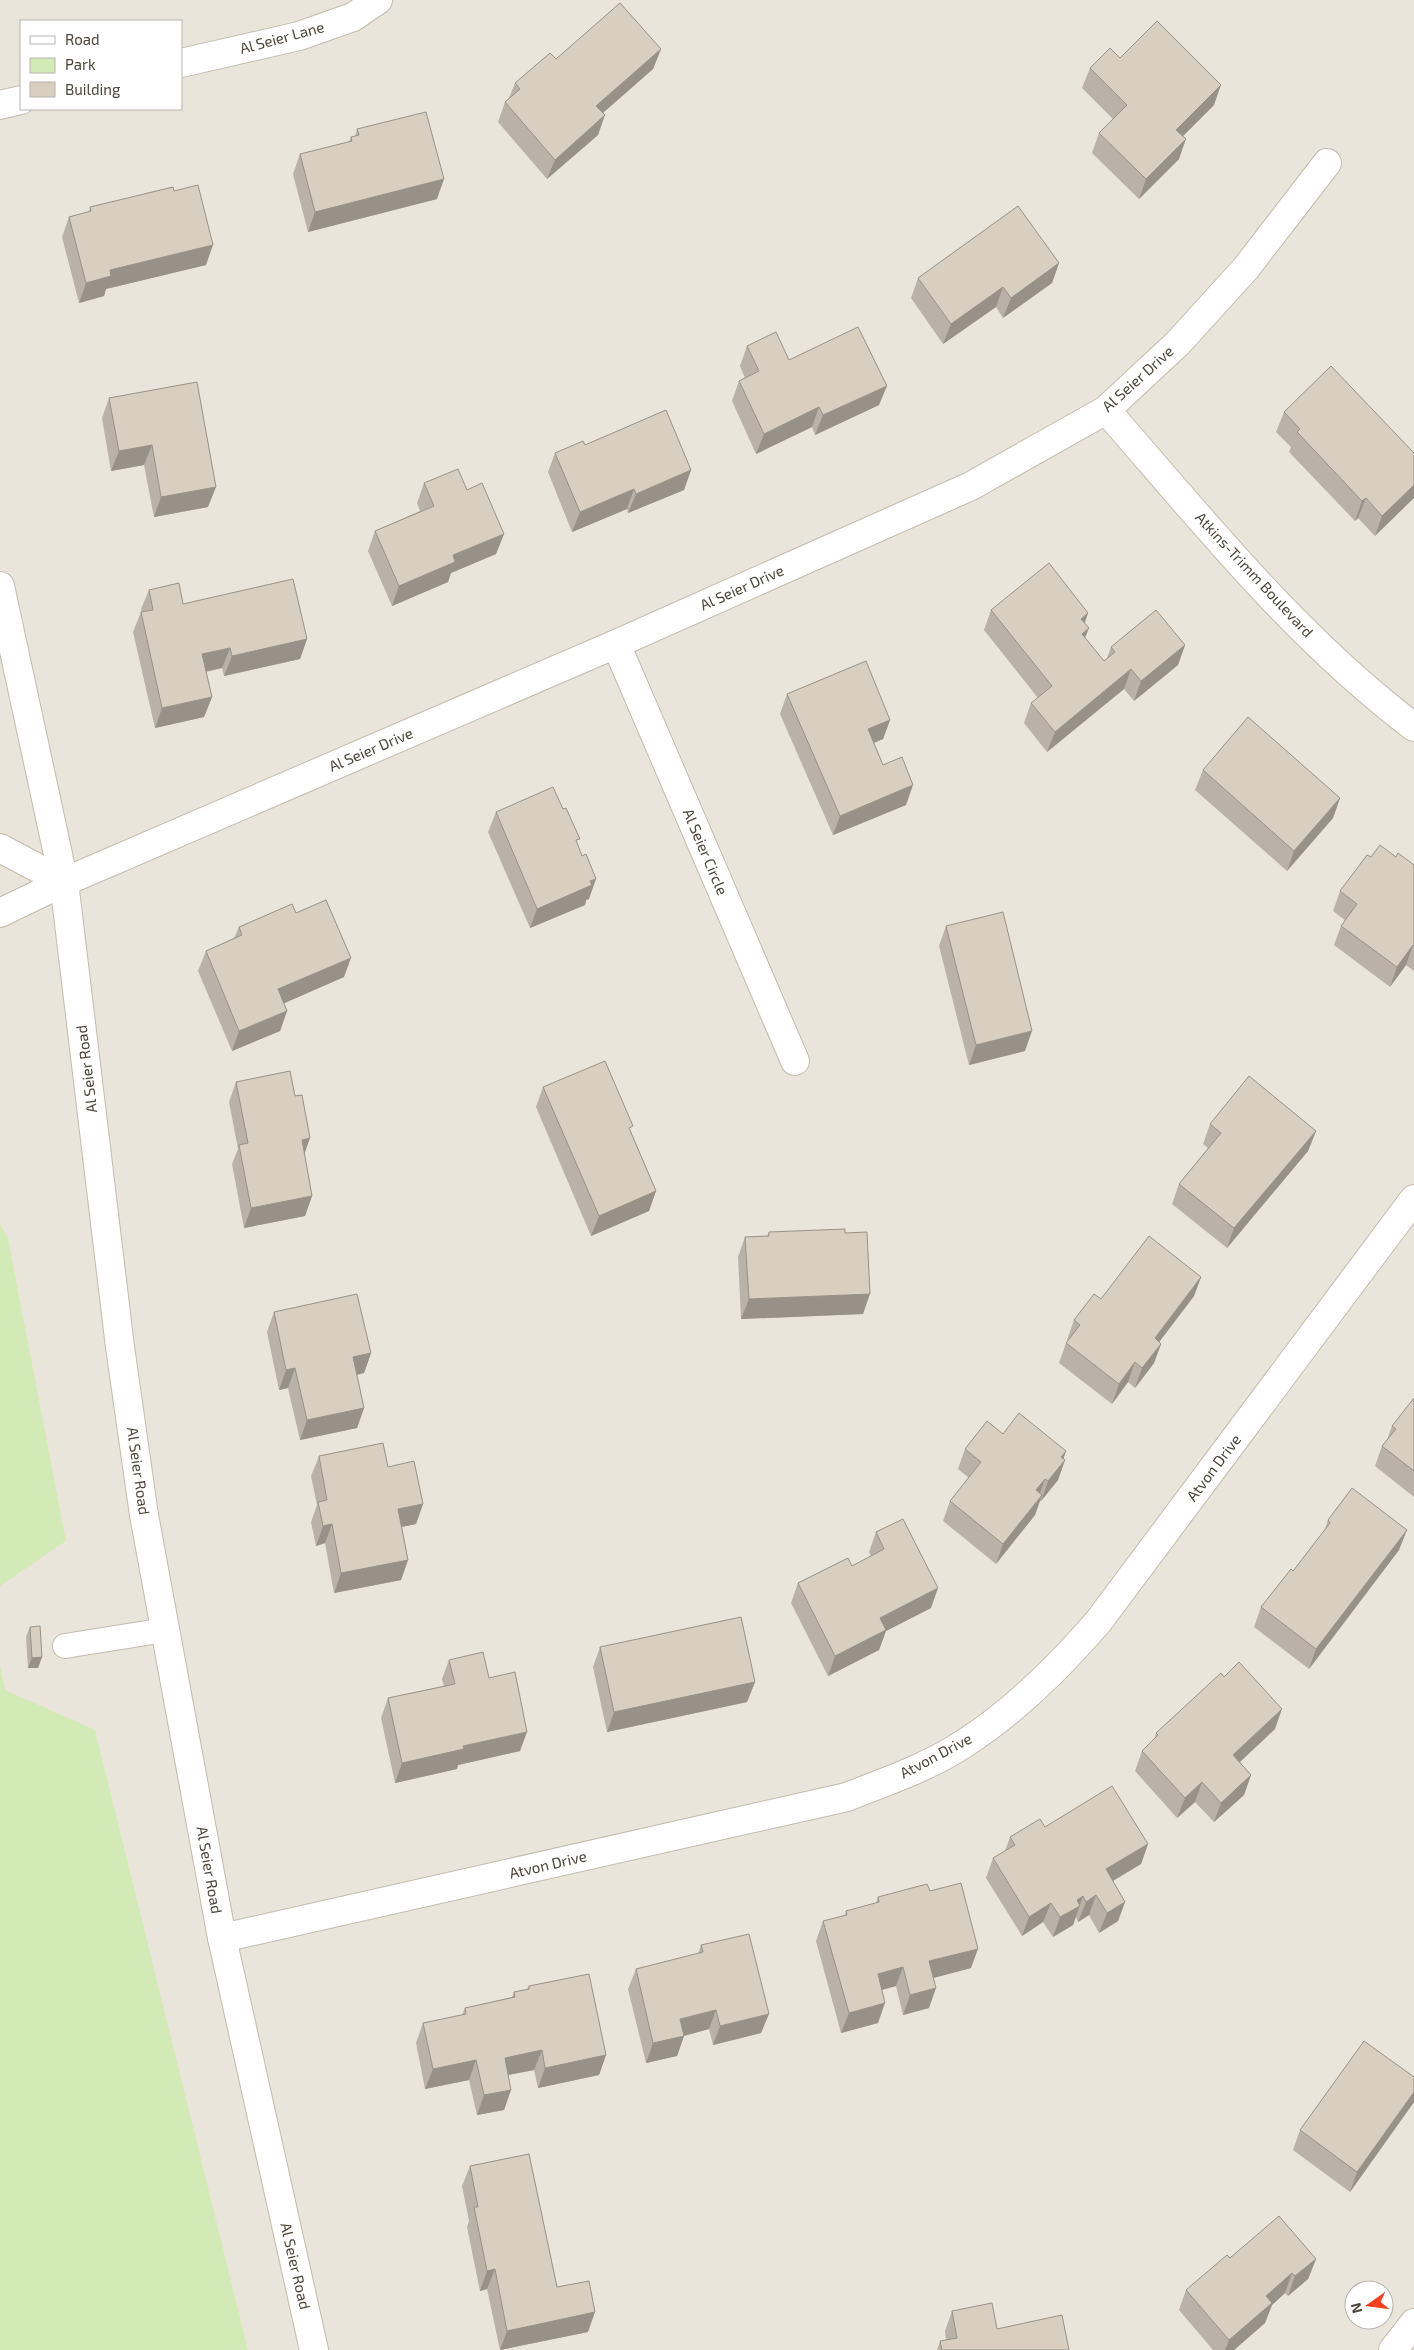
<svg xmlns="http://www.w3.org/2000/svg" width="1414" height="2350" viewBox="0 0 1414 2350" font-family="'Exo 2',sans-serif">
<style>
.residential{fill:#eae5da;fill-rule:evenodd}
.green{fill:#d2eab5}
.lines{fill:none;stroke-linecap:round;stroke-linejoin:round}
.service-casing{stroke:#c2bbae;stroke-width:26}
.minor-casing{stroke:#c2bbae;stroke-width:30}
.tertiary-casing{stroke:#c2bbae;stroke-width:30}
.service{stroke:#fff;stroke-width:24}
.minor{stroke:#fff;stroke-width:28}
.tertiary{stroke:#fff;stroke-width:28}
.wall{fill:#bab2a6}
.shaded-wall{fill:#979187}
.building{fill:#d8cfc1;stroke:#979187}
.labels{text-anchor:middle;stroke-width:4;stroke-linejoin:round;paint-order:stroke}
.street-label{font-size:15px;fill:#4b4439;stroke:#fff}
</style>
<rect width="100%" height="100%" fill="#f6f3ec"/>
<path class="residential" d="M 0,0 L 1414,0 L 1414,2350 L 0,2350 ZM 21,21 L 181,21 L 181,109 L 21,109 ZM 1354,2290 L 1384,2290 L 1384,2320 L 1354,2320 Z"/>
<path class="green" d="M 0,1224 L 8,1239 L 66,1541 L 0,1586 Z
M 0,1666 L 5,1690 L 95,1730 L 248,2350 L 0,2350 Z"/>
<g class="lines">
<defs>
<path id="service" d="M 65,1646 L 165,1630"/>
<path id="minor" d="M 181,63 L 299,36 L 353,17 L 378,0
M 0,105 L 21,100
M 1106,410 C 1203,521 1296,638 1414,727
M 616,644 L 795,1061
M 0,848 L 64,882
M 0,913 L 64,882 L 616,644 L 971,486 L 1106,410 L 1178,343 L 1246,268 L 1327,163
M 222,1938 L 847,1797 C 887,1781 929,1767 965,1743 C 1016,1710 1059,1667 1098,1622 L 1414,1199
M 1393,2350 L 1414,2323"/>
<path id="tertiary" d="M 0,586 L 64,882 L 120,1347 L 144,1515 L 222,1938 L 314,2350"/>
</defs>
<use href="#service" class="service-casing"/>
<use href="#minor" class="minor-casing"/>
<use href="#tertiary" class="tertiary-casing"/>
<use href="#service" class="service"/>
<use href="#minor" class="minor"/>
<use href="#tertiary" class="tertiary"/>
</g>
<path class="wall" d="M 661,49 L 653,69 L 603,113 L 598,135 L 547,179 L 498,122 L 505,102 L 509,98 L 515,83 L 556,59 Z
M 1120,58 L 1214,105 L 1183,136 L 1179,159 L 1139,199 L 1092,153 L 1099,133 L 1113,119 L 1082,88 L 1090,68 Z
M 357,129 L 437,199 L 308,232 L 293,174 L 300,154 L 349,142 L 351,137 L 355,136 Z
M 174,191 L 206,265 L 106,289 L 104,296 L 79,303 L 62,237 L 69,217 L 89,212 L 90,207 Z
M 1059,263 L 1052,283 L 1003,318 L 996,307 L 943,344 L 911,298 L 918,278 Z
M 747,346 L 789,360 L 879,405 L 815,435 L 812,427 L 756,454 L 732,401 L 739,381 L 745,378 L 740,366 Z
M 109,398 L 208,507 L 154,517 L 144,465 L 111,471 L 102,418 Z
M 1284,412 L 1414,453 L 1375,536 L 1358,518 L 1355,521 L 1289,452 L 1291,447 L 1276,432 Z
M 585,445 L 691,470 L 684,490 L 628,513 L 627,509 L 572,532 L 548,472 L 555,453 Z
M 424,483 L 467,490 L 504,534 L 496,554 L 451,573 L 448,582 L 392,606 L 368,551 L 375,531 L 420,511 L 417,503 Z
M 149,590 L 183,604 L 307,639 L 300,659 L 224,676 L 222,668 L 206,672 L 212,697 L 204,717 L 155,728 L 133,632 L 141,612 L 142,612 L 141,609 Z
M 991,610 L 1088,613 L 1085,623 L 1085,638 L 1104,661 L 1107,658 L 1111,647 L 1185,645 L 1178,665 L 1134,701 L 1124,689 L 1047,752 L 1024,723 L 1031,703 L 1038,698 L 984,630 Z
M 787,694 L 890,720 L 883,739 L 874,743 L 883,765 L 906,805 L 833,835 L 780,714 Z
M 1203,770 L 1340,798 L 1333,818 L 1287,871 L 1195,790 Z
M 496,812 L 578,844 L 589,899 L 586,900 L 585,905 L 530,928 L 488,832 Z
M 1396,857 L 1414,865 L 1414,971 L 1406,965 L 1390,987 L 1334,945 L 1341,926 L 1345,920 L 1333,911 L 1340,891 Z
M 296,913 L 344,977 L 284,1003 L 287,1011 L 280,1031 L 232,1051 L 198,971 L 206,951 L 234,938 L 239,927 Z
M 946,926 L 1025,1051 L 969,1065 L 939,946 Z
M 236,1082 L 304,1154 L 312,1196 L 305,1216 L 244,1228 L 232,1164 L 238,1149 L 229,1102 Z
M 543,1087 L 631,1132 L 656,1191 L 649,1211 L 591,1236 L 536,1107 Z
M 1210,1124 L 1316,1131 L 1308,1151 L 1227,1248 L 1172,1204 L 1179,1184 L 1208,1148 L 1203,1144 Z
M 769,1232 L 863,1314 L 741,1319 L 738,1257 L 745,1237 L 767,1236 Z
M 1201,1277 L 1194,1296 L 1159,1342 L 1161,1344 L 1154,1363 L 1135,1388 L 1128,1382 L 1112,1404 L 1059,1363 L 1066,1343 L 1068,1341 L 1067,1340 L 1074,1320 L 1101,1299 Z
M 274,1312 L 371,1353 L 364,1373 L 357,1375 L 364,1408 L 357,1428 L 300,1440 L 288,1388 L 279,1390 L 267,1332 Z
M 1414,1398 L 1414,1497 L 1375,1466 L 1382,1446 L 1387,1440 L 1392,1426 Z
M 1003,1434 L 1066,1451 L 1063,1459 L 1065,1460 L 1058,1480 L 1041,1501 L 1040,1501 L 1035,1515 L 996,1564 L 943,1521 L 950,1501 L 969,1478 L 958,1469 L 965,1449 Z
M 319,1456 L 388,1467 L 423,1504 L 416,1524 L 402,1527 L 408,1560 L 401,1580 L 334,1593 L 325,1543 L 316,1546 L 311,1522 L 317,1505 L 311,1476 Z
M 1328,1520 L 1399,1550 L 1309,1669 L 1254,1627 L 1261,1607 L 1293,1571 L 1324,1532 Z
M 876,1532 L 931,1608 L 886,1631 L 879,1650 L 828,1676 L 791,1603 L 798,1583 L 852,1566 L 871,1556 L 869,1552 Z
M 30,1627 L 42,1657 L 38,1668 L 28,1668 L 26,1637 Z
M 600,1647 L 755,1682 L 747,1702 L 607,1732 L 593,1667 Z
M 449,1660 L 489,1678 L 520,1751 L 458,1765 L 457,1769 L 395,1783 L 381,1718 L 388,1698 L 444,1686 L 442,1679 Z
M 1275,1729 L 1240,1762 L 1251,1775 L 1244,1795 L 1214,1822 L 1195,1802 L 1177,1818 L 1135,1771 L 1142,1751 L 1154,1740 L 1156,1733 Z
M 1045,1827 L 1148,1844 L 1141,1864 L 1113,1881 L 1125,1902 L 1118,1921 L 1099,1933 L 1089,1915 L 1078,1922 L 1076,1917 L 1073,1925 L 1053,1937 L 1043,1922 L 1022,1936 L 986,1878 L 993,1858 L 1005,1851 L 1010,1837 Z
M 930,1891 L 971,1968 L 933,1978 L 929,2008 L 903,2015 L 896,1986 L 882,1990 L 878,2023 L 841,2033 L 816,1941 L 823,1921 L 845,1915 L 846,1911 L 876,1903 L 878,1897 Z
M 701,1945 L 761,2033 L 713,2045 L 709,2029 L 684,2036 L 677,2056 L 646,2063 L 628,1989 L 636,1969 L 698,1954 Z
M 529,1986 L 606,2055 L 599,2075 L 538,2088 L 534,2070 L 508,2075 L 511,2090 L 504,2110 L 477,2115 L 469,2080 L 425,2089 L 416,2043 L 423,2023 L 462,2015 L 465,2008 L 512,1997 L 514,1992 L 527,1989 Z
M 1414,2077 L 1414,2102 L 1350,2192 L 1293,2150 L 1300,2130 Z
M 470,2166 L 557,2287 L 588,2332 L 500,2350 L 487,2289 L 480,2291 L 467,2227 L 469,2221 L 462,2186 Z
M 1230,2258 L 1316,2259 L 1308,2279 L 1288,2296 L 1285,2293 L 1272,2305 L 1265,2323 L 1234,2350 L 1213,2350 L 1179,2310 L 1186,2290 Z
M 952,2311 L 997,2329 L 1069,2350 L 937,2350 L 940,2341 L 946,2340 L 945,2331 Z"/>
<path class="shaded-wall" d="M 661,49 L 653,69 L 589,125 L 596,106 Z
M 1221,85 L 1214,105 L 1169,150 L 1176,130 Z
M 605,115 L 598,135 L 547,179 L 555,160 Z
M 1186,139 L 1179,159 L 1139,199 L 1146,179 Z
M 444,179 L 437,199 L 308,232 L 315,212 Z
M 213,245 L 206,265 L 106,289 L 104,296 L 79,303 L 86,283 L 110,270 Z
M 1059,263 L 1052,283 L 1003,318 L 1011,298 Z
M 1003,287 L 996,307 L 943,344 L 951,324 Z
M 887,386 L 879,405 L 815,435 L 823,415 Z
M 819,407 L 812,427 L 756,454 L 764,434 Z
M 152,445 L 144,465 L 111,471 L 119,451 Z
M 691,470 L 684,490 L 628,513 L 636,494 Z
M 1414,485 L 1414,498 L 1375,536 L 1382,516 Z
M 216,487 L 208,507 L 154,517 L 161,497 Z
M 634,489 L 627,509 L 572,532 L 580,512 Z
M 1366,498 L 1358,518 L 1355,521 L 1362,501 Z
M 504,534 L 496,554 L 451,573 L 448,582 L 392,606 L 399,586 L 453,555 Z
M 1088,613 L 1081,632 L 1081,619 Z
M 1089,628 L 1081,648 L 1082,634 Z
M 307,639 L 300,659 L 224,676 L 232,656 Z
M 1185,645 L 1178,665 L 1134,701 L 1141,681 Z
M 230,648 L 222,668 L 194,674 L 202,654 Z
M 1131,669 L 1124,689 L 1047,752 L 1055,732 Z
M 212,697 L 204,717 L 155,728 L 162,708 Z
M 890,720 L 883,739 L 861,748 L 868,729 Z
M 913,785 L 906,805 L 833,835 L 840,816 Z
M 1340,798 L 1333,818 L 1287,871 L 1294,851 Z
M 596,879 L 589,899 L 586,900 L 585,905 L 530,928 L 537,909 L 590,881 Z
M 1413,945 L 1406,965 L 1390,987 L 1397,967 Z
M 351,958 L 344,977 L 271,1009 L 278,989 Z
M 287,1011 L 280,1031 L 232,1051 L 239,1031 Z
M 1032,1031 L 1025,1051 L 969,1065 L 976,1045 Z
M 1316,1131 L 1308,1151 L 1227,1248 L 1234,1228 Z
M 310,1138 L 303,1158 L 302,1140 Z
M 656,1191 L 649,1211 L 591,1236 L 599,1216 Z
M 312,1196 L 305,1216 L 244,1228 L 251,1208 Z
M 1201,1277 L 1194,1296 L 1147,1358 L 1155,1338 Z
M 870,1294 L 863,1314 L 741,1319 L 749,1299 Z
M 1161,1344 L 1154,1363 L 1135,1388 L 1142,1368 Z
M 371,1353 L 364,1373 L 346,1377 L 353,1357 Z
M 1135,1362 L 1128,1382 L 1112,1404 L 1119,1384 Z
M 295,1368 L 288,1388 L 279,1390 L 286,1370 Z
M 364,1408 L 357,1428 L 300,1440 L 307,1420 Z
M 1066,1451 L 1061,1466 L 1065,1460 L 1058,1480 L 1041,1501 L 1048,1481 L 1061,1457 Z
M 1045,1479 L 1038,1499 L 1036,1490 Z
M 1042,1495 L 1035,1515 L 996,1564 L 1003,1544 Z
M 423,1504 L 416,1524 L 391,1529 L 398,1509 Z
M 332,1524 L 325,1543 L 316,1546 L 323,1526 Z
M 1407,1530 L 1399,1550 L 1309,1669 L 1316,1649 Z
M 408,1560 L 401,1580 L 334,1593 L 341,1573 Z
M 938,1588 L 931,1608 L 886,1631 L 879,1650 L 828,1676 L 835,1656 L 880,1618 Z
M 42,1657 L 38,1668 L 28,1668 L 32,1658 Z
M 755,1682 L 747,1702 L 607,1732 L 614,1712 Z
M 1282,1709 L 1275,1729 L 1226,1775 L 1233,1755 Z
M 527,1732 L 520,1751 L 458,1765 L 457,1769 L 395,1783 L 402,1763 L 463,1746 Z
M 1251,1775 L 1244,1795 L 1214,1822 L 1221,1803 Z
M 1202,1782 L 1195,1802 L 1177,1818 L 1185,1798 Z
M 1148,1844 L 1141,1864 L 1099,1889 L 1106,1869 Z
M 1096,1895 L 1089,1915 L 1078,1922 L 1086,1902 Z
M 1083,1896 L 1073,1925 L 1053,1937 L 1060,1917 L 1077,1900 Z
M 1125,1902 L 1118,1921 L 1099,1933 L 1107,1913 Z
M 1051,1903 L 1043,1922 L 1022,1936 L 1029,1917 Z
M 978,1949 L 971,1968 L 922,1981 L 929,1961 Z
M 903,1967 L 896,1986 L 870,1993 L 878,1974 Z
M 936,1988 L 929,2008 L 903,2015 L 910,1995 Z
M 885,2003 L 878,2023 L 841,2033 L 849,2013 Z
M 716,2010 L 709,2029 L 672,2039 L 680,2019 Z
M 769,2014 L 761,2033 L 713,2045 L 720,2026 Z
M 684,2036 L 677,2056 L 646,2063 L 653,2043 Z
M 542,2050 L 534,2070 L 497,2077 L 505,2058 Z
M 606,2055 L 599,2075 L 538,2088 L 545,2068 Z
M 476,2060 L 469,2080 L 425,2089 L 433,2069 Z
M 511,2090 L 504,2110 L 477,2115 L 484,2095 Z
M 1414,2092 L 1414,2102 L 1350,2192 L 1357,2172 Z
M 1316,2259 L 1308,2279 L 1288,2296 L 1295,2276 Z
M 495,2269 L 487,2289 L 480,2291 L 487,2271 Z
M 1292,2273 L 1285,2293 L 1272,2305 L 1265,2323 L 1234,2350 L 1225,2350 L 1229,2340 L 1266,2296 Z
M 595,2312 L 588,2332 L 500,2350 L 507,2331 Z"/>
<path class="building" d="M 620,3 L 661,49 L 596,106 L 605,115 L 555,160 L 505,102 L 520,89 L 515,83 L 550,53 L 556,59 Z
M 1157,21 L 1221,85 L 1176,130 L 1186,139 L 1146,179 L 1099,133 L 1127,105 L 1090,68 L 1110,48 L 1120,58 Z
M 426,112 L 444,179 L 315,212 L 300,154 L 352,141 L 351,137 L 359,135 L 357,129 Z
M 198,185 L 213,245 L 110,270 L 111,276 L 86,283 L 69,217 L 91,211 L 90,207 L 173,187 L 174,191 Z
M 1018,206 L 1059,263 L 1011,298 L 1003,287 L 951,324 L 918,278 Z
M 858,327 L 887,386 L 823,415 L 819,407 L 764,434 L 739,381 L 759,371 L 747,346 L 776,332 L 789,360 Z
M 1331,366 L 1414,453 L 1414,485 L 1382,516 L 1366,498 L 1362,501 L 1297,432 L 1300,429 L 1284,412 Z
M 197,382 L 216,487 L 161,497 L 152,445 L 119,451 L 109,398 Z
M 666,410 L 691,470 L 636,494 L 634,489 L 580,512 L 555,453 L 583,441 L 585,445 Z
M 458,469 L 467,490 L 482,483 L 504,534 L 453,555 L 455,562 L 399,586 L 375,531 L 434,506 L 424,483 Z
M 1049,563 L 1088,613 L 1081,619 L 1089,628 L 1082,634 L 1104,661 L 1115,652 L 1111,647 L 1156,610 L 1185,645 L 1141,681 L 1131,669 L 1055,732 L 1031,703 L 1052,686 L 991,610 Z
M 293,579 L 307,639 L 232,656 L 230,648 L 202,654 L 212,697 L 162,708 L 141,612 L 153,610 L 149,590 L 179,583 L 183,604 Z
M 866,661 L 890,720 L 868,729 L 883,765 L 902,757 L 913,785 L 840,816 L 787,694 Z
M 1248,717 L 1340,798 L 1294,851 L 1203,770 Z
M 553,787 L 563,809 L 566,808 L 580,839 L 576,840 L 582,856 L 586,854 L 596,879 L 590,881 L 592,885 L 537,909 L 496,812 Z
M 1380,845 L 1396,857 L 1398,853 L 1414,865 L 1414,946 L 1413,945 L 1397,967 L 1341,926 L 1357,904 L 1340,891 L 1367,855 L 1371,857 Z
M 326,900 L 351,958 L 278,989 L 287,1011 L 239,1031 L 206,951 L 242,935 L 239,927 L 292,904 L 296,913 Z
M 1003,912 L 1032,1031 L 976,1045 L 946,926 Z
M 605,1061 L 633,1126 L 629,1128 L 656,1191 L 599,1216 L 543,1087 Z
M 290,1071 L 295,1096 L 302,1095 L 310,1138 L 302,1140 L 312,1196 L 251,1208 L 239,1145 L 248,1143 L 236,1082 Z
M 1249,1076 L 1316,1131 L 1234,1228 L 1179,1184 L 1221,1133 L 1210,1124 Z
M 845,1229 L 845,1233 L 867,1232 L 870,1294 L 749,1299 L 745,1237 L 769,1236 L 769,1232 Z
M 1149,1236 L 1201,1277 L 1155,1338 L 1161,1344 L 1142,1368 L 1135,1362 L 1119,1384 L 1066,1343 L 1080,1325 L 1074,1320 L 1094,1294 L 1101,1299 Z
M 357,1294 L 371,1353 L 353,1357 L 364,1408 L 307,1420 L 295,1368 L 286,1370 L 274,1312 Z
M 1414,1398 L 1414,1471 L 1382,1446 L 1396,1429 L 1392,1426 Z
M 1019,1413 L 1066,1451 L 1061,1457 L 1065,1460 L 1048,1481 L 1045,1479 L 1036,1490 L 1042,1495 L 1003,1544 L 950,1501 L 981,1462 L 965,1449 L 987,1421 L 1003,1434 Z
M 383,1443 L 388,1467 L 414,1461 L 423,1504 L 398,1509 L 408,1560 L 341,1573 L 332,1524 L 323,1526 L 318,1502 L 327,1500 L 319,1456 Z
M 1352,1488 L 1407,1530 L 1316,1649 L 1261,1607 L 1291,1569 L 1293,1571 L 1330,1523 L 1328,1520 Z
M 903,1519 L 938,1588 L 880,1618 L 886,1630 L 835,1656 L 798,1583 L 848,1558 L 852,1566 L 884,1549 L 876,1532 Z
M 741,1617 L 755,1682 L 614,1712 L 600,1647 Z
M 40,1626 L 42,1657 L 32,1658 L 30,1627 Z
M 483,1652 L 489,1678 L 515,1672 L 527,1732 L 463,1746 L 464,1749 L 402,1763 L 388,1698 L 455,1684 L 449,1660 Z
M 1239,1662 L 1282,1709 L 1233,1755 L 1251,1775 L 1221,1803 L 1202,1782 L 1185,1798 L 1142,1751 L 1158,1735 L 1156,1733 L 1221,1673 L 1224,1677 Z
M 1112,1786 L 1148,1844 L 1106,1869 L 1125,1902 L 1107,1913 L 1096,1895 L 1086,1902 L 1083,1896 L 1077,1900 L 1080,1906 L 1060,1917 L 1051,1903 L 1029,1917 L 993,1858 L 1015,1845 L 1010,1837 L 1040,1819 L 1045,1827 Z
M 961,1883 L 978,1949 L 929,1961 L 936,1988 L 910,1995 L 903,1967 L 878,1974 L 885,2003 L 849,2013 L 823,1921 L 847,1915 L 846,1911 L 879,1902 L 878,1897 L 927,1884 L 930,1891 Z
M 749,1934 L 769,2014 L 720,2026 L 716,2010 L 680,2019 L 684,2036 L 653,2043 L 636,1969 L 703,1952 L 701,1945 Z
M 589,1974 L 606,2055 L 545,2068 L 542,2050 L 505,2058 L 511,2090 L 484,2095 L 476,2060 L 433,2069 L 423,2023 L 466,2014 L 465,2008 L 515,1997 L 514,1992 L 529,1989 L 529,1986 Z
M 1364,2041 L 1414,2077 L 1414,2092 L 1357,2172 L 1300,2130 Z
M 529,2154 L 557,2287 L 589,2281 L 595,2312 L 507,2331 L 495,2269 L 487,2271 L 474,2207 L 478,2207 L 470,2166 Z
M 1279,2216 L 1316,2259 L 1295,2276 L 1292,2273 L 1266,2296 L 1272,2303 L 1229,2340 L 1186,2290 L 1227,2255 L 1230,2258 Z
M 992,2303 L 997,2329 L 1062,2315 L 1069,2350 L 942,2350 L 940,2341 L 957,2338 L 952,2311 Z"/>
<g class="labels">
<g class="street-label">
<text transform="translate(282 38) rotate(-15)" y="5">Al Seier Lane</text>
<text transform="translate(1138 379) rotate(-42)" y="5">Al Seier Drive</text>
<text transform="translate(1254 575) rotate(47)" y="5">Atkins-Trimm Boulevard</text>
<text transform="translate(742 588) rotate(-24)" y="5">Al Seier Drive</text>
<text transform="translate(371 750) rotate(-23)" y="5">Al Seier Drive</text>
<text transform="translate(705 852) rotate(67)" y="5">Al Seier Circle</text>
<text transform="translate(87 1069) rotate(-97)" y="5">Al Seier Road</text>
<text transform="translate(1214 1468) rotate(-53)" y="5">Atvon Drive</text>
<text transform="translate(138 1471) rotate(82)" y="5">Al Seier Road</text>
<text transform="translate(936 1756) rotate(-28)" y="5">Atvon Drive</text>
<text transform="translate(548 1865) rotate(-13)" y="5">Atvon Drive</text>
<text transform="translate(209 1870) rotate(80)" y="5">Al Seier Road</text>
<text transform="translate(295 2266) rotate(77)" y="5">Al Seier Road</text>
</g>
</g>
<rect x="20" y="20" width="162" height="90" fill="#ffffff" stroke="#b7b4b0"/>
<rect x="30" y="36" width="25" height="8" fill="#ffffff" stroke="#b7b4b0"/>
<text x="65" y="45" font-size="15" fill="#4b4439">Road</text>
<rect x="30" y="58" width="25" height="15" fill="#d2eab5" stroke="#b7b4b0"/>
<text x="65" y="70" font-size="15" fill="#4b4439">Park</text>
<rect x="30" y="82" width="25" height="15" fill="#d8cfc1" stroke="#b7b4b0"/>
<text x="65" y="95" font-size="15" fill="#4b4439">Building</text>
<g transform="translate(1369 2305) rotate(256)"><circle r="24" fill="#ffffff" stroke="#b7b4b0"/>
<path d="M0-4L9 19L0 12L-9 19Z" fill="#fc3f1d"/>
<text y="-8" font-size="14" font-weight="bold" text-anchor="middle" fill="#4b4439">N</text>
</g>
</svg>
